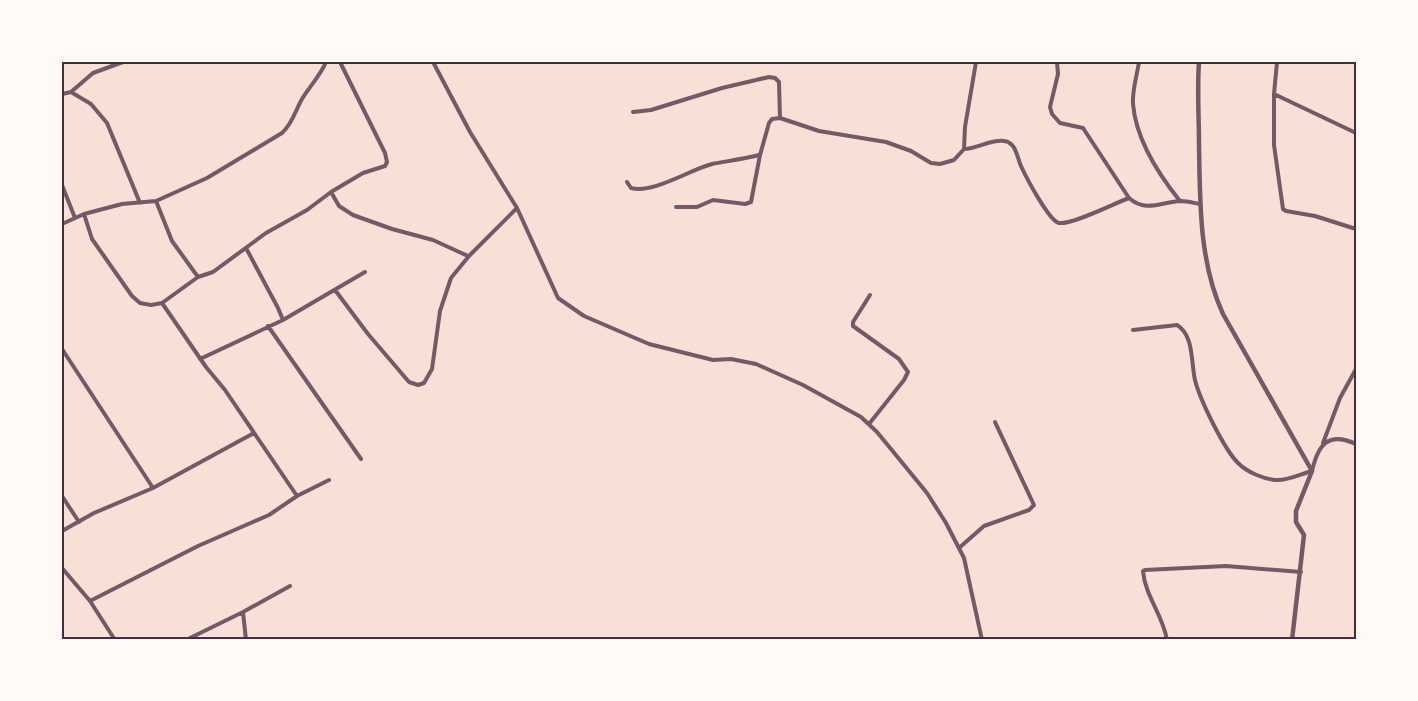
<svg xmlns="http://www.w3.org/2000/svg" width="1418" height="701" viewBox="0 0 1418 701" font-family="Helvetica,sans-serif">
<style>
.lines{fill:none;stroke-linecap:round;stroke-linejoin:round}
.minor{stroke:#755966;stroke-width:4}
.tertiary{stroke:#755966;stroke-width:4.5}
.neatline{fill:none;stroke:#4a2c40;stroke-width:2}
</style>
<rect width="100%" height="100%" fill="#f7e1d7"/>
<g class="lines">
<path class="minor" d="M 433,62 L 470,132 L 517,208 L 558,298 L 584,316 L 649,344 L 713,360 L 731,359 L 756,364 L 803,385 L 861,417 L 877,432 L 927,493 L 946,523 L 964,558 L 982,640
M 1057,62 L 1058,74 L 1050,107 L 1052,114 L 1060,123 L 1083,128 L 1129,198 C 1146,213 1161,202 1181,201 C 1187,201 1194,203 1200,204
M 1139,62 C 1137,75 1132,91 1133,104 C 1136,139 1159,175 1180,201
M 1277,62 L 1274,94 L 1274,145 L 1283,209 L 1286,211 L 1315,216 L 1356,229
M 71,92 L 91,104 L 107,123 L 140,203
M 62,94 L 71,92 L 93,73 L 123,62
M 1274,94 L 1356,133
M 633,112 L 651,110 L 722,88 L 769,77 L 775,78 L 779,82 L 780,118
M 964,149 L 965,127 L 976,62
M 627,182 L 631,188 C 653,194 689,170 712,164 C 728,161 743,159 759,155
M 62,185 L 75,218
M 331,192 L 339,206 L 353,215 L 392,229 L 433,240 L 468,256
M 156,201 L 172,241 L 198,277
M 676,207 L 697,207 L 713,200 L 745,204 L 751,202 L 760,155 L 769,123 L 772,119 L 780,118 L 819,131 L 886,142 L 911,151 L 931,163 L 940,164 L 954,160 L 964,149 C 977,149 991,139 1004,141 C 1007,141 1010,143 1012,145 C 1017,150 1018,160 1021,166 C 1026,177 1049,221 1059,223 C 1072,225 1115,203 1129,198
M 84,214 L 92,239 L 132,296 L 140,303 L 151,305 L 162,303 L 198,277 L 213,272 L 266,233 L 307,210 L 331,192 L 363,173 L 385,166 L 387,162 L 385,153 L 340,62
M 62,224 L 84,214 L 122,204 L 156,201 L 207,178 L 282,133 C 293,123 295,111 302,99 C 310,86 320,76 326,62
M 246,248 L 278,308 L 283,320
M 335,290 L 368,334 L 409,382 L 418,385 L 424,383 L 432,369 L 440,311 L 451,278 L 469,256 L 517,208
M 162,303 L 206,367 L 225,390 L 297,496
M 268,326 L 361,459
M 1133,330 L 1177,325 C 1194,335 1191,363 1195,380 C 1200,400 1224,449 1238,463 C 1247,472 1263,479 1276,480 C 1287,481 1301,474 1312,471 C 1318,445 1328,431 1356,444
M 62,349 L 153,488
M 200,359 L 283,320 L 365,272
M 869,424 L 904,380 L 908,372 L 899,359 L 853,326 L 853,322 L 870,295
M 1323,443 L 1340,398 L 1356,369
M 62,496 L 79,522
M 62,531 L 94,513 L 153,488 L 254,433
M 959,548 L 984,526 L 1029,510 L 1034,505 L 995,422
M 62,568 L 90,601 L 115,640
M 90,601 L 198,546 L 269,515 L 297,496 L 329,480
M 243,612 L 246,640
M 186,640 L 243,612 L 290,586
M 428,640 L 437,640
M 1167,640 C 1163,615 1145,596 1143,571 L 1145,570 L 1226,566 L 1301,572"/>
<path class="tertiary" d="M 1199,62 C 1197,89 1199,117 1199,145 C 1200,202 1199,262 1223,314 L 1312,471 L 1296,511 L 1296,522 L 1304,535 L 1292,640"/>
</g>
<rect width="1418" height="701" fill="none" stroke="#fffaf5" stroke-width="126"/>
<rect x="63" y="63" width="1292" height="575" class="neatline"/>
</svg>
